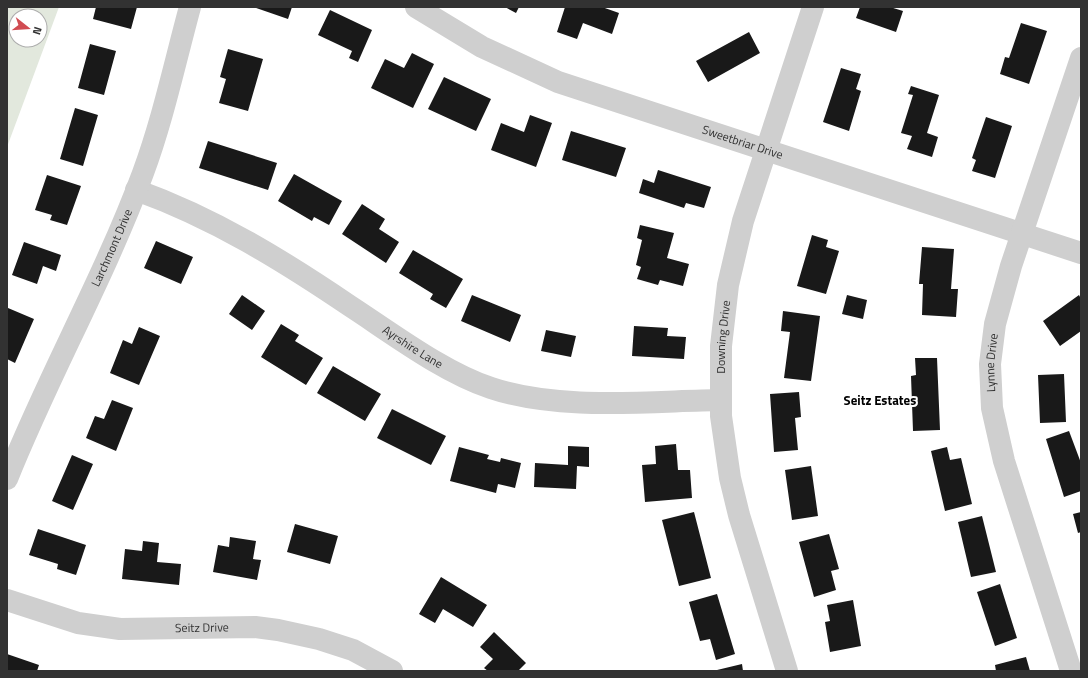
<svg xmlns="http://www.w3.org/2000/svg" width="1088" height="678" viewBox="0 0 1088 678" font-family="'Titillium Web',sans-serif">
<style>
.green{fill:#e2e8dd;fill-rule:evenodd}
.building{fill:#191919}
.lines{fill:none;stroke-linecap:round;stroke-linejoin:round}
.minor{stroke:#cfcfcf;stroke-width:22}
.labels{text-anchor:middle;stroke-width:4;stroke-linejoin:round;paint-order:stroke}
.street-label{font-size:12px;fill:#323232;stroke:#fff}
.neighbourhood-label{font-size:13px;font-weight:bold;fill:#000;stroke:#fff}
</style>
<rect width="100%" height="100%" fill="#fff"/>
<path class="green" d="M 7,7 L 59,7 L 7,147 ZM 16,16 L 40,16 L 40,40 L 16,40 Z"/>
<path class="building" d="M 96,7 L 137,7 L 131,29 L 93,19 Z
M 253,7 L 292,7 L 288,19 Z
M 505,7 L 519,7 L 516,13 Z
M 565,7 L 602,7 L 619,13 L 612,34 L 583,23 L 577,39 L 557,32 Z
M 860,7 L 890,7 L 903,11 L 896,32 L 856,18 Z
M 330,10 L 372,30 L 358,62 L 349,58 L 352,51 L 318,35 Z
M 1021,23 L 1047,31 L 1029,84 L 1000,74 L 1005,57 L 1009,58 Z
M 749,32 L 760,53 L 708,82 L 696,61 Z
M 90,44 L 116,51 L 104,95 L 78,88 Z
M 228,49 L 263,59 L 248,111 L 219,103 L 226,79 L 220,77 Z
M 412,53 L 434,64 L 413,108 L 371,88 L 385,59 L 404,68 Z
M 841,68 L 861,74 L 856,89 L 861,91 L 849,131 L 823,122 Z
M 444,77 L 491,99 L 476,131 L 428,109 Z
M 911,86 L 939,95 L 927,133 L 938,137 L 932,157 L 907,149 L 912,136 L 901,133 L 913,95 L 908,94 Z
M 75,108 L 98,115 L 83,166 L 60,159 Z
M 530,115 L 552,123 L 536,167 L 491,150 L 501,123 L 524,132 Z
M 986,117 L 1012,126 L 995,178 L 972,171 L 976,160 L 972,158 Z
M 571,131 L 626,148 L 616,177 L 562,160 Z
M 208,141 L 277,163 L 268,190 L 199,168 Z
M 658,170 L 711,187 L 704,208 L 686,203 L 684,208 L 639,193 L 643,179 L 654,183 Z
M 294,174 L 342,201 L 329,225 L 314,217 L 312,221 L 278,201 Z
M 47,175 L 81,186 L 67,225 L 50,220 L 52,215 L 35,210 Z
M 362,204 L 385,219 L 379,229 L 399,242 L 386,263 L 342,234 Z
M 640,225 L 674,233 L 667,258 L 689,264 L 683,286 L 660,280 L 658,285 L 637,279 L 641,267 L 636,265 L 642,240 L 637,238 Z
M 812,235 L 828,240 L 826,247 L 839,251 L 826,294 L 797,286 Z
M 156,241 L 193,257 L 181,284 L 144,268 Z
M 24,242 L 61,255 L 56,271 L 43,266 L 37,284 L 12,275 Z
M 922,247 L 954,249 L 951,289 L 958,289 L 956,317 L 922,315 L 923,284 L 919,284 Z
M 413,250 L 463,279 L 446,308 L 430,299 L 433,294 L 399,273 Z
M 242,295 L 265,311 L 252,330 L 229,314 Z
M 472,295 L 521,315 L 510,342 L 461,321 Z
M 847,295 L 867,300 L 863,319 L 842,314 Z
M 1079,295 L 1081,299 L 1081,331 L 1060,346 L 1043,321 Z
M 8,308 L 34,319 L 15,363 L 7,359 Z
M 783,311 L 820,316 L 811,381 L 784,378 L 790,332 L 781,331 Z
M 281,324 L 299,335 L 295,341 L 323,358 L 306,385 L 261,357 Z
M 634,326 L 668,328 L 667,336 L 686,337 L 684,359 L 632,356 Z
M 139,327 L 160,336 L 139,385 L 110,373 L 123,340 L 132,344 Z
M 546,330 L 576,336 L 571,357 L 541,351 Z
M 915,358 L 937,358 L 940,430 L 913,431 L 911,376 L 916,375 Z
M 333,366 L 381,394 L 365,421 L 317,393 Z
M 1064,374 L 1066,422 L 1040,423 L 1038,375 Z
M 799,392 L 801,417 L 795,418 L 798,450 L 774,452 L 770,394 Z
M 112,400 L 133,408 L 116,451 L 86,438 L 95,416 L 104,419 Z
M 392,409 L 446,436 L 431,465 L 377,438 Z
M 1069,431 L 1081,463 L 1081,491 L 1064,497 L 1046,439 Z
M 676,444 L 678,470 L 690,470 L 692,498 L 645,502 L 642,465 L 656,464 L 655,446 Z
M 568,446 L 589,447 L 589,467 L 577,466 L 576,489 L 534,487 L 535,463 L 568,465 Z
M 459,447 L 489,455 L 487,459 L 500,462 L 501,458 L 521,463 L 515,488 L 498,484 L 496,493 L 450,481 Z
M 947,447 L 950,460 L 961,458 L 972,504 L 945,511 L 931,451 Z
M 72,455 L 93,464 L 73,510 L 52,501 Z
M 811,466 L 818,516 L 792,520 L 785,470 Z
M 694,512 L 711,578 L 679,586 L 662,520 Z
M 1081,512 L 1081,532 L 1078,533 L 1073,514 Z
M 982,516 L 996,572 L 971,577 L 958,522 Z
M 295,524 L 338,536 L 330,564 L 287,552 Z
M 38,529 L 86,545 L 76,575 L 57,569 L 58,564 L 29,555 Z
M 829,534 L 839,569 L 831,571 L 836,590 L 814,597 L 799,542 Z
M 230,537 L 256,541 L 253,559 L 261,560 L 257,580 L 213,572 L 218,545 L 229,547 Z
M 143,541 L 159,543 L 157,562 L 181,564 L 179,585 L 122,579 L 125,549 L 142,551 Z
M 441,577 L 487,605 L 473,627 L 443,609 L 435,623 L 419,614 Z
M 1000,584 L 1017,638 L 995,646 L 977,592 Z
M 717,594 L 735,654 L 716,660 L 710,639 L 700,641 L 689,602 Z
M 853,600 L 861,646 L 830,652 L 825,622 L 830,621 L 827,605 Z
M 494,632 L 526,663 L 518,671 L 488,671 L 484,668 L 493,659 L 480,647 Z
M 7,654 L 39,665 L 37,671 L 7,671 Z
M 1026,657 L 1030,671 L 996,671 L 995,665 Z
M 742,664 L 743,671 L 717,671 L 717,670 Z"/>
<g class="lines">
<g class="minor">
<path id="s1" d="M 416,7 L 482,47 L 558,82 L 1081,253"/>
<path id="s2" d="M 136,190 C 214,218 282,260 350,306 C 393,334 443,372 491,388 C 559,411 649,401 721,400"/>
<path id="s3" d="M 7,479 C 48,376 104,278 143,173 C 163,119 175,62 190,7"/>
<path id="s4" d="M 7,600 L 78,623 L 120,629 L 255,627 L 278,630 L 319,639 L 353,650 L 392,671"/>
<path id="s5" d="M 787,671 L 739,515 L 730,478 L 721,416 L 721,346 L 728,285 L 743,221 L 813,7"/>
<path id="s6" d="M 1071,671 L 1004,461 L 992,408 L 990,364 L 995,324 L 1011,266 L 1081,58"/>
</g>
</g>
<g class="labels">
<g class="street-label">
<text dy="4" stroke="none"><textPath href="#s1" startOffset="355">Sweetbriar Drive</textPath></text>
<text dy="4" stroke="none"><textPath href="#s3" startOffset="254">Larchmont Drive</textPath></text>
<text dy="4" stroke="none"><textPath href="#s5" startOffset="343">Downing Drive</textPath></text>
<text dy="4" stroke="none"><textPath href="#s2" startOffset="319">Ayrshire Lane</textPath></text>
<text dy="4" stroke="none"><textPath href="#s6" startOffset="320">Lynne Drive</textPath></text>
<text dy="4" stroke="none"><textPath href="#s4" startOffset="199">Seitz Drive</textPath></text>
</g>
<g class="neighbourhood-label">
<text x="880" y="405">Seitz Estates</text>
</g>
</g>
<rect width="1088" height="678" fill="none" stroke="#323232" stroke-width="16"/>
<g transform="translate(28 28) rotate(107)"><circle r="19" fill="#ffffff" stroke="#adadad"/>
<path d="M0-3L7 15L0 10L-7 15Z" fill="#d14c52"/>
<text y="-6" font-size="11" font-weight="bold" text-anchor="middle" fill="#323232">N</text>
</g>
</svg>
